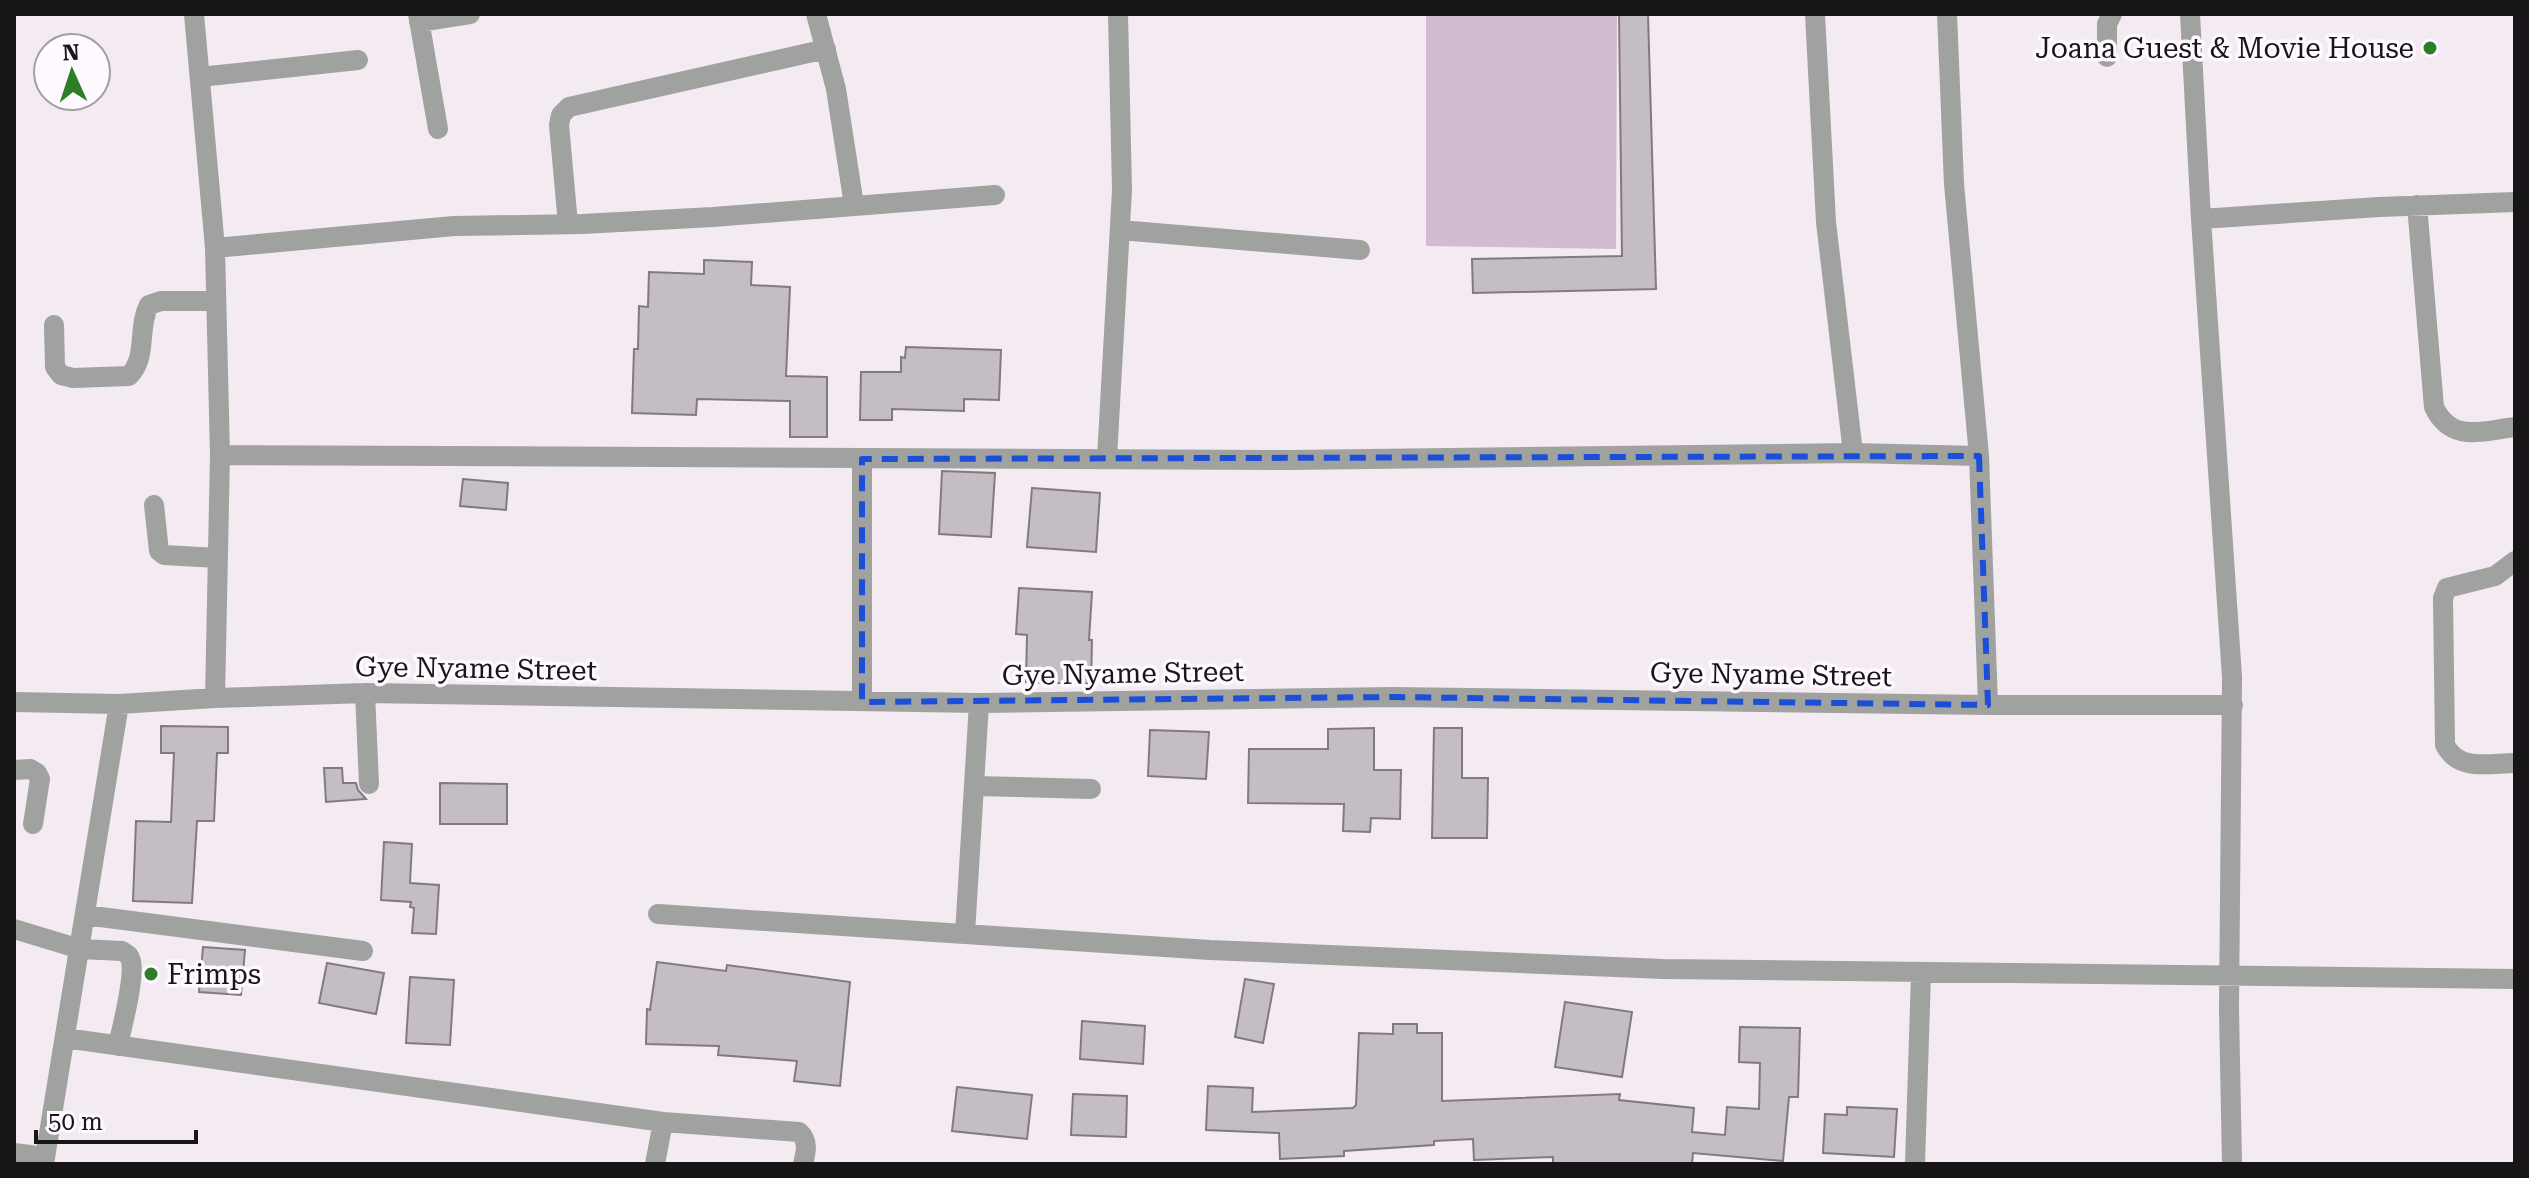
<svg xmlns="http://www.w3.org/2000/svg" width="2529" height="1178" viewBox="0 0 2529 1178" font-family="'Roboto Serif',serif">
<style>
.green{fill:#d3bbd2}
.building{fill:#c5bdc4;stroke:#827a81;stroke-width:2}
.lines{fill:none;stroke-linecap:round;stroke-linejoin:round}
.minor{stroke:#9fa29f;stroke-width:20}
.marked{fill:none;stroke:#1d4ed8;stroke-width:6;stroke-dasharray:16 10;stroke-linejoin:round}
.poi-dot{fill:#2d7e28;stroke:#fef9fe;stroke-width:3}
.labels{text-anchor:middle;stroke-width:7;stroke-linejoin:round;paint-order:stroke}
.poi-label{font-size:28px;fill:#181518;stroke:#fef9fe;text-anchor:end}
.street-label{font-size:28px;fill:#181518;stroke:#fef9fe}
</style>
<rect width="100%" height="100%" fill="#f3eaf2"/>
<path class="green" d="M 1426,14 L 1617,14 L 1616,249 L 1426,246 Z"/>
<path class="building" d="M 1619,14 L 1648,14 L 1656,289 L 1473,293 L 1472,259 L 1622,256 Z
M 704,260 L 752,262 L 751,285 L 790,287 L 786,376 L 827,377 L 827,437 L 790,437 L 790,401 L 697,399 L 696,415 L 632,413 L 634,349 L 638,349 L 639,306 L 648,307 L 649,272 L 704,274 Z
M 906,347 L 1001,350 L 999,400 L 964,399 L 964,411 L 892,409 L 892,420 L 860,420 L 861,372 L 901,372 L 901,357 L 905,358 Z
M 942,471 L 995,473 L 991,537 L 939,534 Z
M 463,479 L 508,483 L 506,510 L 460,506 Z
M 1032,488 L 1100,493 L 1096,552 L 1027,547 Z
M 1019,588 L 1092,592 L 1089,640 L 1092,640 L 1091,684 L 1026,682 L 1027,635 L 1016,634 Z
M 161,726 L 228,727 L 228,753 L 217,753 L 214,821 L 197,821 L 192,903 L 133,901 L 136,821 L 171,822 L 174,753 L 161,753 Z
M 1374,728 L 1374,770 L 1401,770 L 1400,819 L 1371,818 L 1370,832 L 1343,831 L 1344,804 L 1248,803 L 1249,749 L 1328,749 L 1328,729 Z
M 1434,728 L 1462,728 L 1462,778 L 1488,778 L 1487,838 L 1432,838 Z
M 1150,730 L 1209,732 L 1206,779 L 1148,776 Z
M 324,768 L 342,768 L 343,783 L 356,783 L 358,790 L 366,799 L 326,802 Z
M 440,783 L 507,784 L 507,824 L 440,824 Z
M 384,842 L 412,844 L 410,883 L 439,885 L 436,934 L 412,933 L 414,908 L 410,907 L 411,902 L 381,900 Z
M 203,947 L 245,950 L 241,995 L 199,992 Z
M 657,962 L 726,971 L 727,965 L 850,982 L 840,1086 L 794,1081 L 797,1061 L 718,1055 L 719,1046 L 646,1044 L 647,1009 L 650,1010 Z
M 327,963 L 384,973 L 376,1014 L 319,1003 Z
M 410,977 L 454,980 L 450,1045 L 406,1043 Z
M 1245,979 L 1274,984 L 1263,1043 L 1235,1037 Z
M 1565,1002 L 1632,1012 L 1622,1077 L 1555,1067 Z
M 1082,1021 L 1145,1026 L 1143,1064 L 1080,1059 Z
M 1393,1024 L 1417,1024 L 1417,1033 L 1442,1033 L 1442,1101 L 1620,1094 L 1619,1100 L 1694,1108 L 1692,1132 L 1725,1135 L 1727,1107 L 1759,1109 L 1760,1063 L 1739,1062 L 1740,1027 L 1800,1028 L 1798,1097 L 1789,1097 L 1783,1161 L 1693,1153 L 1692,1164 L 1553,1164 L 1553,1157 L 1474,1160 L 1473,1139 L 1434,1141 L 1434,1145 L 1344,1151 L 1344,1156 L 1280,1159 L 1279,1133 L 1206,1130 L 1208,1086 L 1253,1088 L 1252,1112 L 1353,1108 L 1356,1105 L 1359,1033 L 1393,1034 Z
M 957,1087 L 1032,1095 L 1027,1139 L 952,1131 Z
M 1073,1094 L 1127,1096 L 1126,1137 L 1071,1135 Z
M 1847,1107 L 1897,1109 L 1894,1157 L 1823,1153 L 1825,1114 L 1847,1115 Z"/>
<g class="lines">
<path class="minor" d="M 194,14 L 215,248 L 220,455 L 215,698
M 418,14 L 438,129
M 816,14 L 836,89 L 854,205
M 1815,14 L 1826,222 L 1853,453
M 1947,14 L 1954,184 L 1979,456 L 1988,705
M 2190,14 L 2201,219 L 2232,677 L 2229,1010 L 2232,1164
M 419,22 L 470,14
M 2107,57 L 2107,24 L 2112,14
M 200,77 L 358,60
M 2417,205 L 2434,407 C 2451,443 2481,431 2515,427
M 2201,219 L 2379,207 L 2515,202
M 568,224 L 559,125 L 561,115 L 569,107 L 826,49
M 1120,230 L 1360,250
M 215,248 L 454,226 L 582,224 L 713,217 L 995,195
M 54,325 L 55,367 L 61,375 L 73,378 L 129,376 C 148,357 137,328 149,305 L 161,301 L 216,301
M 220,455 L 1291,460 L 1853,453 L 1979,456
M 1107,458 L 1122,190 L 1118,14
M 154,505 L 159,551 L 164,555 L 218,558
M 2515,561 L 2495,576 L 2447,588 L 2443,598 L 2445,745 C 2459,772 2489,763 2515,763
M 365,693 L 369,784
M 14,702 L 119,704 L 215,698 L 365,693 L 979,703 L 1393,697 L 1988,705 L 2233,705
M 862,702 L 862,459
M 14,770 L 30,769 L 37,773 L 40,779 L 33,824
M 975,786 L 1091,789
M 658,914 L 1210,950 L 1663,969 L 2515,979
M 85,915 L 363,951
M 14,929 L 80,949 L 122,951 C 128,955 129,954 131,961 C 135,979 122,1026 118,1046
M 965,934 L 979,703
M 65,1038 L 663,1122 L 799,1132 C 809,1141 806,1152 803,1164
M 14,1153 L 45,1157
M 44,1164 L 119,704
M 655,1164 L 663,1122
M 1915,1164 L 1921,974"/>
</g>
<path class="marked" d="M 1979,456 L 1988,705 L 1393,697 L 862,702 L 862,459 Z"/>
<g class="poi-dot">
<circle cx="2430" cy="48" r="8"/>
<circle cx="151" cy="974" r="8"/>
</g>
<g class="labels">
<g class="poi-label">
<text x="2414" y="58">Joana Guest &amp; Movie House</text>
<text x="167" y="984" text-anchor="start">Frimps</text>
</g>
<g class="street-label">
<text transform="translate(476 668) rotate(1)" y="10">Gye Nyame Street</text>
<text transform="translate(1123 673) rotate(-1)" y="10">Gye Nyame Street</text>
<text transform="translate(1771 674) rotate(1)" y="10">Gye Nyame Street</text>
</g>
</g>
<rect width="2529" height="1178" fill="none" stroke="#181518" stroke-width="32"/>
<g transform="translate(72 72) rotate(357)"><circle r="38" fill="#fef9fe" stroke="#a29ea2" stroke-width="2"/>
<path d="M0-6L14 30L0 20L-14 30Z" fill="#2d7e28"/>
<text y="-12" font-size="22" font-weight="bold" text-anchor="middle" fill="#181518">N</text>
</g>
<path d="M36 1130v12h160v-12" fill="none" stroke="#181518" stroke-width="4"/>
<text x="48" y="1130" font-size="24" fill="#181518" stroke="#fef9fe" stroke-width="6" paint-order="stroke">50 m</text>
</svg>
